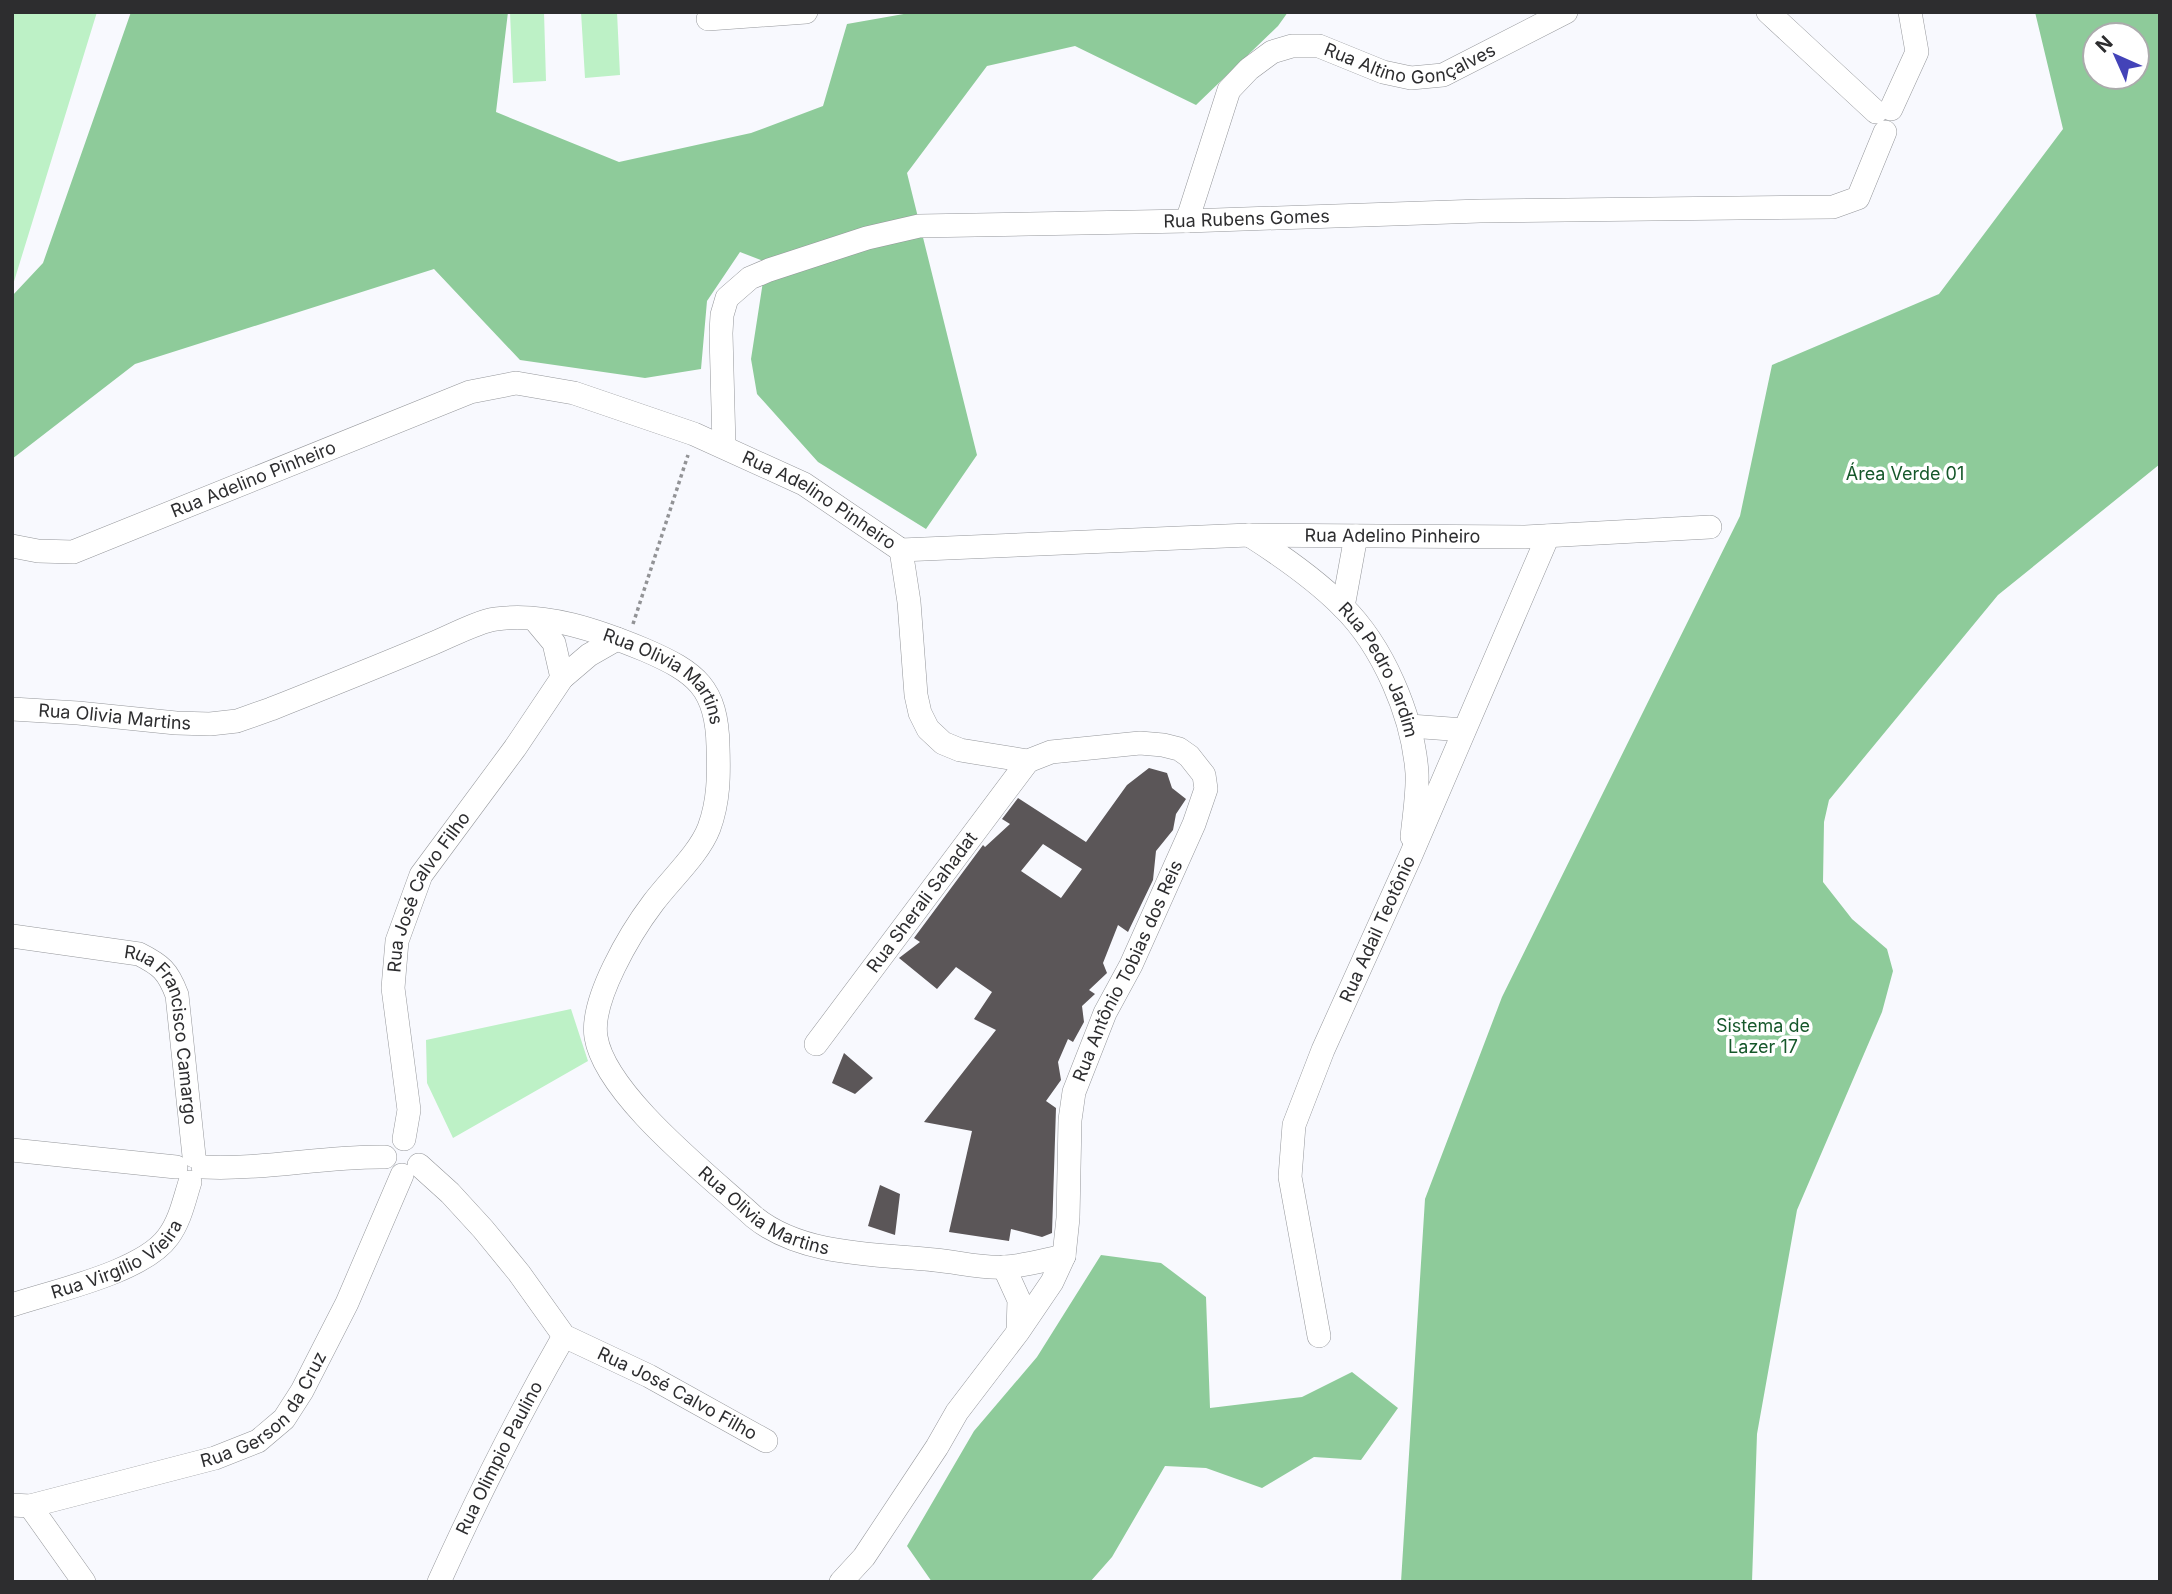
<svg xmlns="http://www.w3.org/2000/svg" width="2172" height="1594" viewBox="0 0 2172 1594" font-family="Inter,sans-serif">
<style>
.green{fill:#bdf1c6}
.forest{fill:#8ecb9a;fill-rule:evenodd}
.building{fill:#5b5658;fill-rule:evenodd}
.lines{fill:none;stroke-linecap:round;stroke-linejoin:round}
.minor-casing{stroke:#95979b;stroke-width:24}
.path{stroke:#929396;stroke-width:3.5;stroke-dasharray:3.5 3.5;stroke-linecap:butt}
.minor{stroke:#fff;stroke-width:23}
.labels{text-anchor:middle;stroke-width:7;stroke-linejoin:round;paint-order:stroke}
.street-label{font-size:18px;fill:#2d2d2f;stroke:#fff}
.park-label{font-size:18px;fill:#16582b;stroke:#fff}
</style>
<rect width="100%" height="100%" fill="#f8f9fe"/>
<path class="green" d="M 12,12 L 97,12 L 12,288 Z
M 510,12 L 544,12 L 546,81 L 513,83 Z
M 581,12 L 617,12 L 620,75 L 585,78 Z
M 571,1009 L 588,1061 L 453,1138 L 427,1083 L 426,1040 Z"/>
<path class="forest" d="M 131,12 L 508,12 L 496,112 L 619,162 L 751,133 L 823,106 L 847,24 L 915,12 L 1288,12 L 1278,26 L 1196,105 L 1075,46 L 987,66 L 907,173 L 977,455 L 926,529 L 818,462 L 757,394 L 751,359 L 766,262 L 740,252 L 707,301 L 701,369 L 645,378 L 520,360 L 434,269 L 135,364 L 12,459 L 12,296 L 43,263 Z
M 2035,12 L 2160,12 L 2160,464 L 1998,595 L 1829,800 L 1824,822 L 1823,882 L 1852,919 L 1887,949 L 1893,971 L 1882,1012 L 1797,1210 L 1757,1434 L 1752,1582 L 1401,1582 L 1425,1199 L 1502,997 L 1740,516 L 1772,365 L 1939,294 L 2063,129 ZM 2137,35 L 2137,77 L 2095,77 L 2095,35 Z
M 1101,1255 L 1161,1263 L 1206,1297 L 1210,1408 L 1302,1397 L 1352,1372 L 1398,1408 L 1361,1460 L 1314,1457 L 1262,1488 L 1206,1468 L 1165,1466 L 1112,1557 L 1090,1582 L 932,1582 L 907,1546 L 974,1431 L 1037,1357 Z"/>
<path class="building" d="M 1149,768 L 1167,773 L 1172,788 L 1186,799 L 1176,814 L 1173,830 L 1156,851 L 1153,880 L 1128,932 L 1118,925 L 1103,963 L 1107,973 L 1089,990 L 1095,994 L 1082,1006 L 1084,1022 L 1073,1042 L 1068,1039 L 1058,1062 L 1061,1080 L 1046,1101 L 1056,1108 L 1052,1233 L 1042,1237 L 1011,1229 L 1009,1241 L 949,1232 L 972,1131 L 924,1122 L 996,1030 L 974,1019 L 992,992 L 956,967 L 937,989 L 899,958 L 920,942 L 914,938 L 983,845 L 985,847 L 1010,824 L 1002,819 L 1018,798 L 1086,842 L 1127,785 ZM 1043,844 L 1082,869 L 1061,898 L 1021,871 Z
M 844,1053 L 873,1078 L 855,1094 L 832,1083 Z
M 880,1185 L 900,1194 L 895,1235 L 868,1226 Z"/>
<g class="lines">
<defs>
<g id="minor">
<path d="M 1768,12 L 1876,112"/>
<path d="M 708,19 L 806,12"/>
<path d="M 1891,109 L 1917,52 L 1910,12"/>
<path id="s1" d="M 1187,221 L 1229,90 L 1249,69 L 1272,52 L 1292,46 L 1319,46 L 1383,72 L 1411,78 L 1443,75 L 1566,12"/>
<path id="s2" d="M 724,446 L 721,333 L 722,315 L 727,298 L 750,278 L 769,270 L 867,238 L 919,226 L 1187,221 L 1480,211 L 1833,207 L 1858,198 L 1885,132"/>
<path id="s3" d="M 1249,535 C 1282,556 1314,578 1342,606 C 1383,646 1413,716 1417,773 C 1418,793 1414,816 1412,837"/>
<path id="s4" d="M 12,546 L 38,551 L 73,552 L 470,392 L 516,383 L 574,393 L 694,434 L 804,484 L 901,550 L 1249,535 L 1525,537 L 1710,527"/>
<path d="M 1343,607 L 1356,536"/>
<path d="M 562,678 L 589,655 L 617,639"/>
<path id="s5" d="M 12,709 L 78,713 L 176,723 L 210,724 L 237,721 L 271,709 C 324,688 377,667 429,645 C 447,638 478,621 496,619 C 546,612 599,631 645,650 C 696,672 717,688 718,746 C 719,775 719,801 709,828 C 699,854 670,880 653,903 C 631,932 590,1000 596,1037 C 605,1095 711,1177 754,1217 C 802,1256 876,1254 935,1260 C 958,1262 983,1269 1005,1267 C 1024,1266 1045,1260 1064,1256"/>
<path d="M 1410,726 L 1464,730"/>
<path id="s6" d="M 12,936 L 139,954 C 161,965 168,971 177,995 L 194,1156"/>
<path id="s7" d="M 816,1044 L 1028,761"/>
<path id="s8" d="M 404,1139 L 409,1110 L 393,988 L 397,941 L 421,875 L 515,748 L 562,678 L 554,643 L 534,619"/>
<path d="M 12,1150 L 176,1167"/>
<path id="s9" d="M 419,1165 L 450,1193 L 483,1229 L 519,1273 L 564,1336 L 649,1376 L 766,1441"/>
<path d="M 203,1167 C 264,1170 324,1156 385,1157"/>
<path d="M 1004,1267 L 1019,1300 L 1018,1331"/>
<path id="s10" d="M 12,1305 C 54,1291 143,1272 168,1237 C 180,1221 184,1201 190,1182"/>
<path id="s11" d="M 1319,1336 L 1290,1177 L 1294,1125 L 1323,1050 L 1411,855 L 1548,536"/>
<path id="s12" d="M 12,1505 L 30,1506 L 215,1458 L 258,1441 L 284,1419 L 302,1391 L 347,1303 L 402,1175"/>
<path d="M 30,1506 L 84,1582"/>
<path id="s13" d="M 439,1582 C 477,1498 518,1416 564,1336"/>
<path id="s14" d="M 841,1582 L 864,1557 L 937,1447 L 957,1412 L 1018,1332 L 1052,1282 L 1064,1256 L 1068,1218 L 1070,1120 L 1074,1092 L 1105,1013 L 1131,965 L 1194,824 L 1206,789 L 1204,775 L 1189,756 L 1179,749 L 1163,745 L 1140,743 L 1051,752 L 1028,761 L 960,750 L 943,743 L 928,729 L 920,713 L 916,695 L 909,602 L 901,550"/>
</g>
</defs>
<use href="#minor" class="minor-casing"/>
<path class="path" d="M 633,624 L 688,455"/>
<use href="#minor" class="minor"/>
</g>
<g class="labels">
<g class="street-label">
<text dy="6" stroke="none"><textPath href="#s1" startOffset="340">Rua Altino Gonçalves</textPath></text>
<text dy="6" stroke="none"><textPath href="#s2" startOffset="684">Rua Rubens Gomes</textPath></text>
<text dy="6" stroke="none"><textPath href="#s4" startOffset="256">Rua Adelino Pinheiro</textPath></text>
<text dy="6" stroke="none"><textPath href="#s4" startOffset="864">Rua Adelino Pinheiro</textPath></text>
<text dy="6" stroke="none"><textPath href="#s4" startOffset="1452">Rua Adelino Pinheiro</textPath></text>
<text dy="6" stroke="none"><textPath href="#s3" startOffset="192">Rua Pedro Jardim</textPath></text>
<text dy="6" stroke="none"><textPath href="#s5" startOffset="691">Rua Olivia Martins</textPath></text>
<text dy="6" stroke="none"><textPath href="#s5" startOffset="103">Rua Olivia Martins</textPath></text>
<text dy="6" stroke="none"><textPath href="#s8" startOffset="257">Rua José Calvo Filho</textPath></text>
<text dy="6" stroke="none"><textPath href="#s7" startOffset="177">Rua Sherali Sahadat</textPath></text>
<text dy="6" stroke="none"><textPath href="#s11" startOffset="427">Rua Adail Teotônio</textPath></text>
<text dy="6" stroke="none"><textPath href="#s14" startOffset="693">Rua Antônio Tobias dos Reis</textPath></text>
<text dy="6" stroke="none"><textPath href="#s6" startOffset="215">Rua Francisco Camargo</textPath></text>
<text dy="6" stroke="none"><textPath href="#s5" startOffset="1363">Rua Olivia Martins</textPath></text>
<text dy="6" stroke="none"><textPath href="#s10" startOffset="116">Rua Virgílio Vieira</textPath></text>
<text dy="6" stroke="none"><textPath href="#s9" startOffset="352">Rua José Calvo Filho</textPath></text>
<text dy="6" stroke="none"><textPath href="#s12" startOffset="280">Rua Gerson da Cruz</textPath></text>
<text dy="6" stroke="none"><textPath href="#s13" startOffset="138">Rua Olimpio Paulino</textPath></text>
</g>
<g class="park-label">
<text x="1905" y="480">Área Verde 01</text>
<text x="1763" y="1032">Sistema de<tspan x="1763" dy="21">Lazer 17</tspan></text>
</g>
</g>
<rect width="2172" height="1594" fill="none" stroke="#2d2d2f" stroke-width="28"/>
<g transform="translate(2116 56) rotate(315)"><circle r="33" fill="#ffffff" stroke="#ababac" stroke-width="2"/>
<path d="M0-5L12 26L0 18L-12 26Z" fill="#4343b8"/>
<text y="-10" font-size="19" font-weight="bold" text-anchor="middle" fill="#2d2d2f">N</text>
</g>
</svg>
